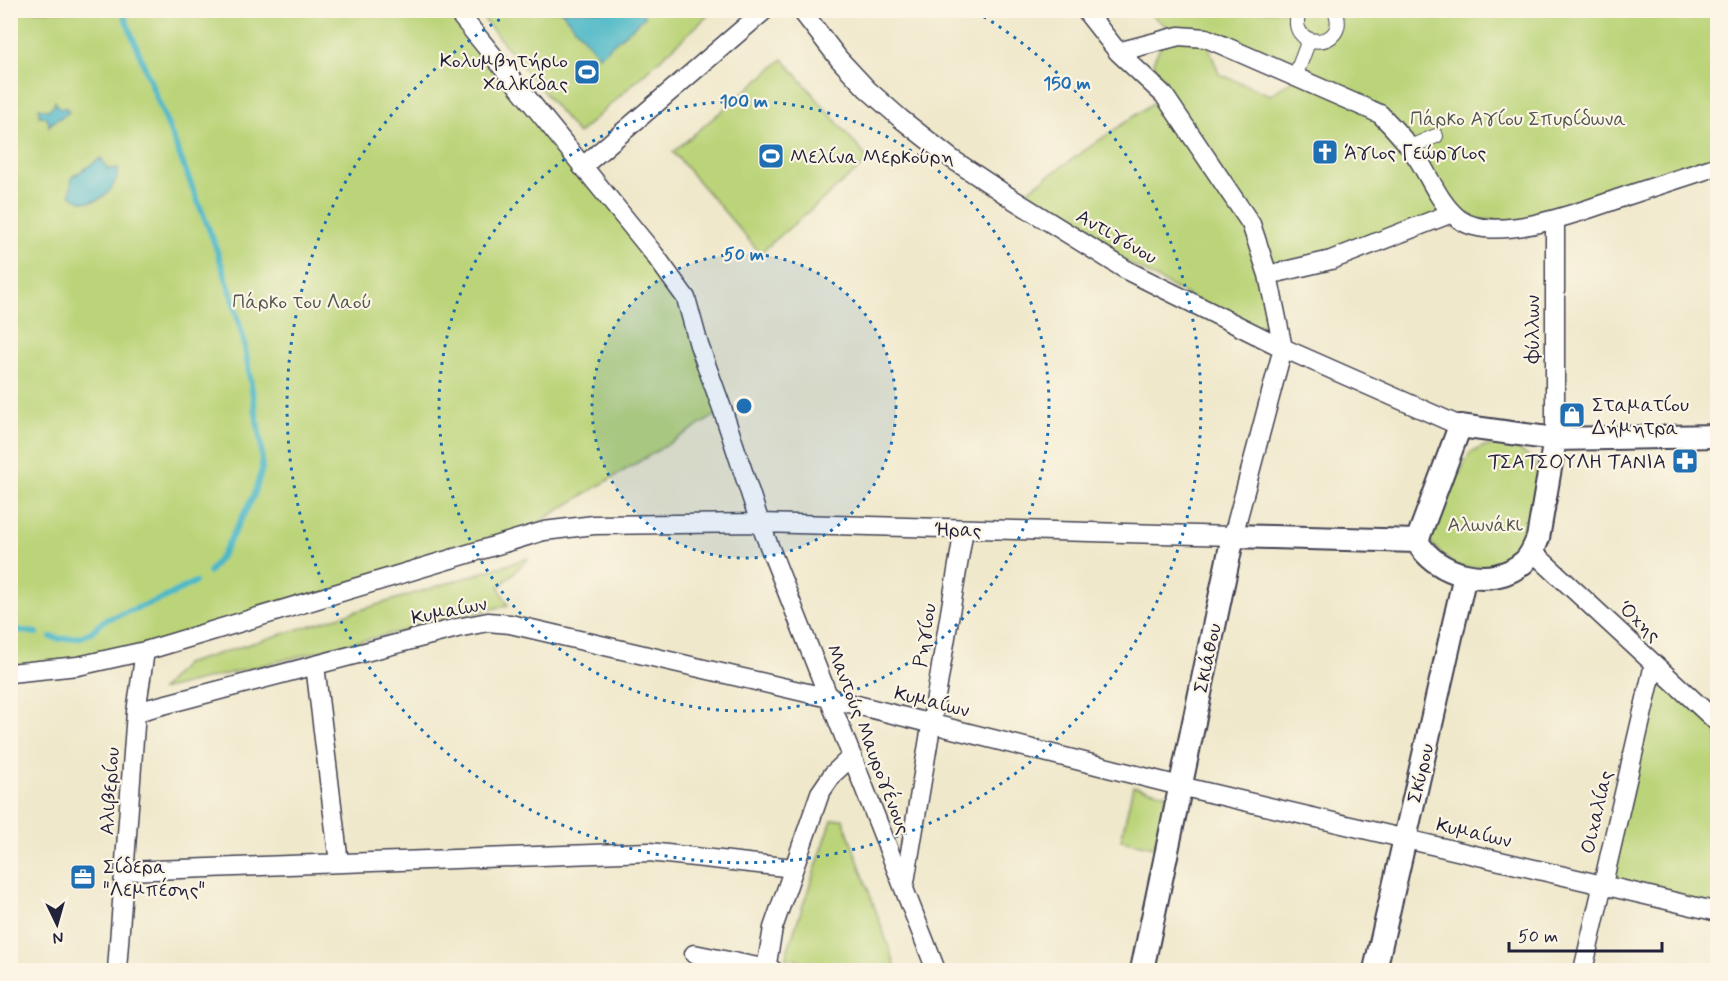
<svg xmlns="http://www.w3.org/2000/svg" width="1728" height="981" viewBox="0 0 1728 981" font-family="Mynerve,sans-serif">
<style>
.green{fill:#bbd479;stroke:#6e7b5a;stroke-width:1.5;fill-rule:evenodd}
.water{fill:#4bb8c7;stroke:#366d81;stroke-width:1.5}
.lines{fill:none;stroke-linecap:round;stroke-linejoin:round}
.stream{stroke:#4bb8c7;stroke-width:6}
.pedestrian-casing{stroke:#414051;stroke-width:16}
.minor-casing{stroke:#414051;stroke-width:21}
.tertiary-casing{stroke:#414051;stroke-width:26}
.pedestrian{stroke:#fff;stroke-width:14}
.minor{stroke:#fff;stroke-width:18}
.tertiary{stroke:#fff;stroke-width:22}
.ring{fill:none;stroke:#1f6fb2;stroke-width:3;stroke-dasharray:3 6}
.labels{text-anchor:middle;stroke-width:4.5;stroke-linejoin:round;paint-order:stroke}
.poi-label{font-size:20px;fill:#22223b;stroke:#fcf5e5;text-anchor:start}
.park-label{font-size:20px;fill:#50574e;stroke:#fcf5e5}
.street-label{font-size:20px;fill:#22223b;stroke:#fcf5e5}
.centre{fill:#1f6fb2;stroke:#fcf5e5;stroke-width:3}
.ring-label{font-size:18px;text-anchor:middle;font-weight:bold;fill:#1f6fb2;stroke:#fcf5e5;stroke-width:4.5;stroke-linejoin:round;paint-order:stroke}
</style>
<rect width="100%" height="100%" fill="#fcf5e5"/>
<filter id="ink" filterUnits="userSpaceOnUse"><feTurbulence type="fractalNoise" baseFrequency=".0167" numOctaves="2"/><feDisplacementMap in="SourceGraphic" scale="12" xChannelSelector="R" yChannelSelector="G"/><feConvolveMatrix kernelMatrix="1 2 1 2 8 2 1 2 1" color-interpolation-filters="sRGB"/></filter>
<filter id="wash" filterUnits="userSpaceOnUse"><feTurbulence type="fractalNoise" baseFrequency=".008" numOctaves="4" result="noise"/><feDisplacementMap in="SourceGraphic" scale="24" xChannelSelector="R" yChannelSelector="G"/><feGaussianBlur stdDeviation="1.35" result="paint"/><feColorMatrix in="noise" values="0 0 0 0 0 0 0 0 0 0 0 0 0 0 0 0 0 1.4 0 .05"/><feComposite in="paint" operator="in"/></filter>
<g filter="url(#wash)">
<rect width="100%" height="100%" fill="#efe8cb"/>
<path class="green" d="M 10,11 L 456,11 L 686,298 L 723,411 L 501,545 L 145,651 L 11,673 Z
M 477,11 L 713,11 L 578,134 Z
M 1146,11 L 1717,11 L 1717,166 L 1539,223 L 1458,218 L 1269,275 L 1283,348 L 1014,200 L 1164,95 L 1156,75 L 1154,60 L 1161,45 L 1179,36 ZM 1206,39 L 1295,78 L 1270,95 L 1219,74 Z
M 783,59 L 869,160 L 760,253 L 673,152 Z
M 1499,445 C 1517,447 1532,455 1539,472 L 1529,539 L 1509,566 L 1456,568 L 1428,540 L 1432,526 L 1470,453 L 1482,447 Z
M 529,558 L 499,587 L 508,605 L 161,690 L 185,664 Z
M 1654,664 L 1717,723 L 1717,912 L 1603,885 Z
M 1133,786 L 1167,794 L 1155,847 L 1121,840 Z
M 843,819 L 897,970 L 850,970 L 785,958 L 832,820 Z"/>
<path class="water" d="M 561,11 L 640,11 L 645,17 L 599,56 Z
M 55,101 L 58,107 L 62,109 L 66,107 L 69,112 C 63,118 53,120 49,126 L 48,119 L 44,116 L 39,116 L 39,108 L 48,110 L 54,105 Z
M 101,158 L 108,169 L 119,168 C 115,193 94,212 70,195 L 72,177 Z"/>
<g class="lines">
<path class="stream" d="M 122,10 L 214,242 L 232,296 L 244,342 L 261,444 L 262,469 L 254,495 L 222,555 L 209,572
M 10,629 L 37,633
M 51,637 L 61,639 L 81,637 L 91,632 L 105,620 L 164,598 L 195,582"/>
</g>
</g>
<g filter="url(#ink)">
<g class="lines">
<defs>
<path id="pedestrian" d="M 1300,10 C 1282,50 1352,52 1335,10
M 1295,77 L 1309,40
M 1410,147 L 1436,136"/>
<path id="minor" d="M 456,10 L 654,254 L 686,298 L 699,345 L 723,411 L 760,523 L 936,970
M 801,10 L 839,59 L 867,89 L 901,119 L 952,159 L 1014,200 L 1128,271 L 1283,348 L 1460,426
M 1118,52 L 1179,36 L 1206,38 L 1380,114 C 1394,128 1407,142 1418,159 C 1430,178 1440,204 1459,219 C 1495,246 1588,209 1626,196 C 1657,186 1687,176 1718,166
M 582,167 L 765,10
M 1268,275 L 1331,260 L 1452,213
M 1555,439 L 1555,219
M 1533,552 L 1718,723
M 315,665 L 339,863
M 10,673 L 78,666 L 145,651 L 544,531 L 594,525 L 760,523 L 1233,536 L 1283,348 L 1268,275 L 1251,224 L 1164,95 L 1118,52 L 1085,10
M 136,712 L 457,628 L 488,622 L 510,624 L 829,698 L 1180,786 L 1718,912
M 126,871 L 649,852 L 794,868
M 904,888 L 964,529
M 694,954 L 773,970
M 766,969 L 773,928 L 820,793 L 833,774 L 852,756
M 117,970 L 136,712 L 145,651
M 1583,970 L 1654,664"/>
<path id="tertiary" d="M 1555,439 L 1538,538 C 1534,548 1531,556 1524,562 C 1493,590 1436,576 1417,541 L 1460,426 L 1555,439 L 1718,436
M 1142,970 L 1233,536 L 1417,541
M 1375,970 L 1465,575"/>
</defs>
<use href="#pedestrian" class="pedestrian-casing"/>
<use href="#minor" class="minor-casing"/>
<use href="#tertiary" class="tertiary-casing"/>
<use href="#pedestrian" class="pedestrian"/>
<use href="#minor" class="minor"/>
<use href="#tertiary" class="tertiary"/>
</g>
</g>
<circle cx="744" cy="406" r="152" fill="#1f6fb2" fill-opacity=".12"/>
<g class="ring">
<circle cx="744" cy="406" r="152"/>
<circle cx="744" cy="406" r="305"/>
<path d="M976 12A457 457 0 1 1 512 12"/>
</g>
<defs>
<symbol id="stadium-square" viewBox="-11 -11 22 22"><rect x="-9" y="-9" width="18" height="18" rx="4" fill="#1f6fb2" stroke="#fcf5e5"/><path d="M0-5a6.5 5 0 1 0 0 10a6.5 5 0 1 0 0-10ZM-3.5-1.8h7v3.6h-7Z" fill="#fff"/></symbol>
<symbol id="church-square" viewBox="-11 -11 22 22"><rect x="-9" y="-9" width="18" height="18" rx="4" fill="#1f6fb2" stroke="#fcf5e5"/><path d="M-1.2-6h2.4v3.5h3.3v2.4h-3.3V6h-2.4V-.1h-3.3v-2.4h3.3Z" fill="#fff"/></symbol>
<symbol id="shop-square" viewBox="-11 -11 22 22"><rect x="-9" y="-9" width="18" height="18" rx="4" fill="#1f6fb2" stroke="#fcf5e5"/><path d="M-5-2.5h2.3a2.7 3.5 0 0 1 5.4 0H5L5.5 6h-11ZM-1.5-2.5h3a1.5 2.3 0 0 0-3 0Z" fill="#fff"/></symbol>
<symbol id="pharmacy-square" viewBox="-11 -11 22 22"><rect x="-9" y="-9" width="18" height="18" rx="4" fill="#1f6fb2" stroke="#fcf5e5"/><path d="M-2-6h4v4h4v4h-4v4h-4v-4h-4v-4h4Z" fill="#fff"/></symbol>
<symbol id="office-square" viewBox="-11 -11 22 22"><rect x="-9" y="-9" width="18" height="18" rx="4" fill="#1f6fb2" stroke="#fcf5e5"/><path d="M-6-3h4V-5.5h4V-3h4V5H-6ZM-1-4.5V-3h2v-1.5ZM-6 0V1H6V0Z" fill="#fff"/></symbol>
</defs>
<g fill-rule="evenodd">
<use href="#stadium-square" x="572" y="57" width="30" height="30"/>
<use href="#church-square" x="1310" y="137" width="30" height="30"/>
<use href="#stadium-square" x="756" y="141" width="30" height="30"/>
<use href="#shop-square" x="1557" y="400" width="30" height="30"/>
<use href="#pharmacy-square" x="1670" y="446" width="30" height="30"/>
<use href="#office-square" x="68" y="862" width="30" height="30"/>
</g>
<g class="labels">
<g class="poi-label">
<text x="568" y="67" text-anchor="end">Κολυμβητήριο<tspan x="568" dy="23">Χαλκίδας</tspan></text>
<text x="1344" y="159">Άγιος Γεώργιος</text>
<text x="790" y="163">Μελίνα Μερκούρη</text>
<text x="1592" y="411">Σταματίου<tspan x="1592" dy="23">Δήμητρα</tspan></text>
<text x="1666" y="468" text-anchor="end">ΤΣΑΤΣΟΥΛΗ ΤΑΝΙΑ</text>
<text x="103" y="873">Σίδερα<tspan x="103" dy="23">"Λεμπέσης"</tspan></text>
</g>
<g class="park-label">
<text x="1518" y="125">Πάρκο Αγίου Σπυρίδωνα</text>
<text x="302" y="308">Πάρκο του Λαού</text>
<text x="1485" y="531">Αλωνάκι</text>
</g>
<g class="street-label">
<text transform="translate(1117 236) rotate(30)" y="7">Αντιγόνου</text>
<text transform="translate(1532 329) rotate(-90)" y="7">Φύλλων</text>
<text transform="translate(958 529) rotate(2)" y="7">Ήρας</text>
<text transform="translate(449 610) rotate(-11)" y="7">Κυμαίων</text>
<text transform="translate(1640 621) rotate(43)" y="7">Όχης</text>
<text transform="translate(924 635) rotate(-81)" y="7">Ρηγίου</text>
<text transform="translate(1207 658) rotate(-78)" y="7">Σκιάθου</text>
<text transform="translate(932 701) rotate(14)" y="7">Κυμαίων</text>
<text transform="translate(869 739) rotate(69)" y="7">Μαντούς Μαυρογένους</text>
<text transform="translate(1420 773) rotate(-77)" y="7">Σκύρου</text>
<text transform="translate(109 791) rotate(-86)" y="7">Αλιβερίου</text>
<text transform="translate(1596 812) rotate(-77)" y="7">Οιχαλίας</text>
<text transform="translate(1474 832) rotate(13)" y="7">Κυμαίων</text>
</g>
</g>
<circle cx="744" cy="406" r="9" class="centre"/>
<g class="ring-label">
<text x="1067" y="89">150 m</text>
<text x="744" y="107">100 m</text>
<text x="744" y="260">50 m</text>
</g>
<rect width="1728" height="981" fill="none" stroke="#fcf5e5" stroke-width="36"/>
<g transform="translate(57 924) rotate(175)" stroke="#fcf5e5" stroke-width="4.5" paint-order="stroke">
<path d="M0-4.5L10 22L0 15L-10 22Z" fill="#22223b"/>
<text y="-9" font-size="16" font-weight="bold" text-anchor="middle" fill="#22223b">N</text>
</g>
<path d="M1509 942v9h153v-9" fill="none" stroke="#22223b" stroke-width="3"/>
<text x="1518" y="942" font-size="18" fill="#22223b" stroke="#fcf5e5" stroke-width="4.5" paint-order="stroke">50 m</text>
</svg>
